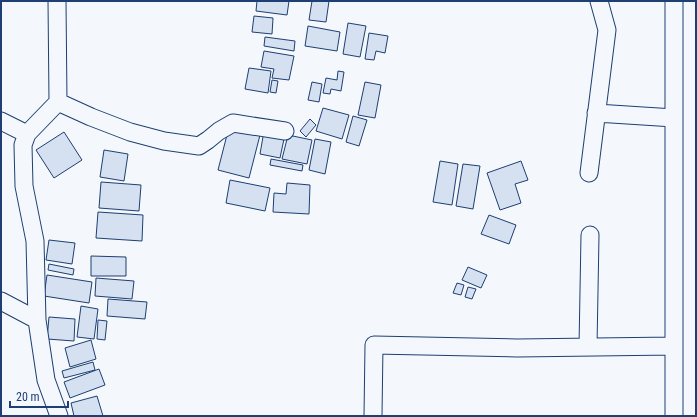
<svg xmlns="http://www.w3.org/2000/svg" width="697" height="417" viewBox="0 0 697 417" font-family="'Roboto Condensed',sans-serif">
<style>
.building{fill:#d5e0f0;stroke:#1d3f73}
.lines{fill:none;stroke-linecap:round;stroke-linejoin:round}
.street-casing{stroke:#1d3f73;stroke-width:19}
.street{stroke:#f4f7fb;stroke-width:17}
</style>
<rect width="100%" height="100%" fill="#f4f7fb"/>
<path class="building" d="M 257,1 L 289,1 L 287,15 L 256,11 Z
M 312,1 L 329,1 L 326,22 L 309,20 Z
M 254,16 L 273,18 L 272,34 L 252,32 Z
M 348,23 L 366,26 L 360,57 L 343,54 Z
M 308,26 L 340,32 L 337,51 L 305,46 Z
M 369,33 L 388,36 L 385,53 L 376,51 L 374,60 L 365,59 Z
M 265,37 L 295,41 L 294,51 L 264,46 Z
M 264,51 L 294,56 L 289,80 L 272,78 L 274,69 L 261,67 Z
M 249,68 L 271,71 L 268,93 L 245,89 Z
M 338,71 L 344,72 L 341,91 L 331,89 L 330,94 L 323,93 L 326,78 L 337,80 Z
M 272,80 L 278,81 L 276,93 L 270,92 Z
M 312,82 L 322,84 L 319,102 L 308,100 Z
M 365,82 L 381,85 L 375,118 L 358,115 Z
M 323,108 L 349,115 L 342,139 L 316,131 Z
M 353,116 L 367,120 L 359,146 L 346,142 Z
M 310,119 L 316,125 L 306,137 L 300,131 Z
M 229,127 L 260,135 L 249,178 L 218,170 Z
M 264,131 L 285,134 L 280,158 L 260,154 Z
M 64,132 L 82,160 L 54,178 L 36,150 Z
M 288,135 L 312,140 L 307,164 L 282,159 Z
M 315,139 L 331,142 L 325,174 L 309,170 Z
M 104,150 L 128,154 L 124,181 L 100,177 Z
M 271,159 L 303,165 L 302,171 L 270,165 Z
M 440,161 L 458,164 L 452,205 L 433,202 Z
M 521,161 L 528,180 L 515,184 L 521,203 L 500,210 L 487,173 Z
M 463,164 L 480,166 L 473,209 L 456,206 Z
M 230,180 L 270,188 L 265,211 L 226,203 Z
M 101,182 L 141,185 L 139,211 L 99,208 Z
M 287,183 L 310,185 L 309,214 L 273,212 L 274,193 L 286,194 Z
M 98,212 L 143,215 L 142,241 L 96,238 Z
M 489,215 L 516,225 L 509,244 L 481,234 Z
M 49,240 L 75,243 L 72,264 L 46,260 Z
M 91,256 L 126,257 L 126,276 L 91,276 Z
M 49,264 L 74,269 L 73,275 L 48,270 Z
M 468,267 L 487,275 L 481,288 L 462,280 Z
M 47,275 L 92,282 L 89,303 L 44,296 Z
M 96,278 L 134,281 L 132,299 L 95,296 Z
M 457,283 L 464,285 L 461,295 L 453,293 Z
M 468,287 L 476,289 L 472,299 L 465,297 Z
M 108,299 L 147,302 L 145,319 L 107,316 Z
M 81,306 L 98,309 L 94,339 L 77,337 Z
M 49,317 L 75,319 L 74,341 L 47,339 Z
M 98,320 L 107,321 L 105,340 L 97,339 Z
M 91,340 L 96,359 L 70,367 L 65,348 Z
M 93,362 L 95,370 L 64,378 L 62,371 Z
M 99,369 L 105,385 L 70,398 L 64,382 Z
M 97,396 L 103,416 L 74,416 L 71,403 Z"/>
<g class="lines">
<defs>
<path id="street" d="M 58,102 L 91,117 L 130,132 L 164,141 L 199,146 L 208,140 L 219,131 L 233,123 L 285,131
M 596,113 L 674,118
M 1,121 L 27,134 L 23,145 L 24,186 L 35,241 L 37,320 L 46,380 L 59,416
M 27,134 L 58,102 L 57,1
M 589,173 L 607,30 L 599,1
M 1,301 L 37,320
M 588,347 L 590,235
M 373,416 L 374,345 L 517,348 L 674,346
M 674,416 L 674,1"/>
</defs>
<use href="#street" class="street-casing"/>
<use href="#street" class="street"/>
</g>
<rect width="697" height="417" fill="none" stroke="#1d3f73" stroke-width="4"/>
<path d="M10 401v6h58v-6" fill="none" stroke="#1d3f73" stroke-width="2"/>
<text x="16" y="401" font-size="12" fill="#1d3f73" stroke="#f4f7fb" stroke-width="3" paint-order="stroke">20 m</text>
</svg>
